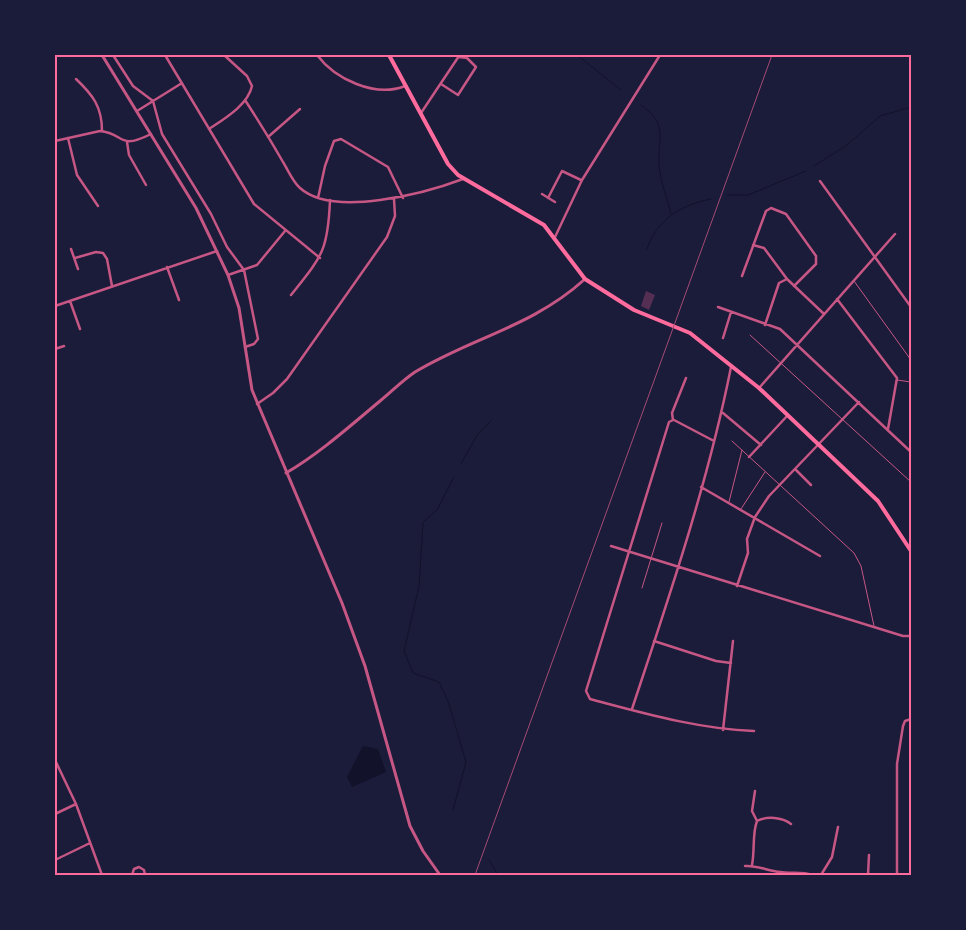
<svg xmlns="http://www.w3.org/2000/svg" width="966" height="930" viewBox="0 0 966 930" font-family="Arial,sans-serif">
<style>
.water{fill:#12122b}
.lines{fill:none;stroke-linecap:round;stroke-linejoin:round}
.stream{stroke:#12122b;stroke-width:1}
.building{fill:#542f53}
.service{stroke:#c65784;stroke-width:1}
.minor{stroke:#c65784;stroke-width:2.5}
.tertiary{stroke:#c65784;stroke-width:3}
.secondary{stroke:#ff6b9d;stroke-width:4}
.rail{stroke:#a44b75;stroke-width:1}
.neatline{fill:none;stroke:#ff6b9d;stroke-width:2}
</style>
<rect width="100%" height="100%" fill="#1b1b3a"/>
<path class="water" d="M 363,746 L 378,749 L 386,772 L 352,787 L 347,777 Z"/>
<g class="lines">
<path class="stream" d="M 577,55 L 621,90
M 641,105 C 668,125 658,135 659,164 C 660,180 667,198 671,214
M 814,166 L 847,145 L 880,116 L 911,107
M 727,195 L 748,195 L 806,171
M 647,249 C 657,219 681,205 711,199
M 461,464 L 477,435 L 491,421
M 453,810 L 466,762 L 448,701 L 439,682 L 413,673 L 404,651 L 419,586 L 423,522 L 437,510 L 454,477
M 489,860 L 498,875"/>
</g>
<path class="building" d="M 646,291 L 655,295 L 649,310 L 641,306 Z"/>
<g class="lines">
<path class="service" d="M 854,281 L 911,360
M 750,335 L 911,482
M 897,380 L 911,382
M 732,441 L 854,553 L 861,566 L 874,626
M 729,502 L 742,450
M 741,509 L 765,472
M 642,588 L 662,523"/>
<path class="minor" d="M 113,55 L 133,86 L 153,101 L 162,134 L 211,214 L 227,247 L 244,270 L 258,339 L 254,344 L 245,347
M 165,55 L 254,204 L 320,258
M 317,55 C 335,79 375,98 405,86
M 76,79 C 93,95 102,107 102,131
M 441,84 L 458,95 L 476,67 L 467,58 L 459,57
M 245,100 C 258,120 271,141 283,162 C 288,170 293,182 300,188 C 333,218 426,193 463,179
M 137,111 L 182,83
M 421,113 L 459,56
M 209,129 C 224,119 248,105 252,86 L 247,76 L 224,55
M 268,137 L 300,109
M 68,138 L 77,175 L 98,206
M 55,141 L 100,131 C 125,133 117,151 151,134
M 127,142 L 129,155 L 146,185
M 820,181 L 911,307
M 542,194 L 555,202
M 318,198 L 325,166 L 334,141 L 341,139 L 388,167 L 403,198
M 548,198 L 562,171 L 581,180
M 555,237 L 582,180 L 660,55
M 753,245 L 764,248 L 787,279 L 824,314
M 71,249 L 78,269
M 75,258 L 96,252 L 103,253 L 107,259 L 112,286
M 167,267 L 179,300
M 228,275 L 257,265 L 285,231
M 742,276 L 766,211 L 771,208 L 786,214 L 816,256 L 816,264 L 794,286
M 291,295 C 322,256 328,251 330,200
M 837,299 L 897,378 L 888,429
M 70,301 L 80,329
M 55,306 L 217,251
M 718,307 L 780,329 L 911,452
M 765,325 L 779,283 L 787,279
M 723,338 L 731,312
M 55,349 L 64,346
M 759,388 L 895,234
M 257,404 L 273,393 L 287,379 L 387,237 L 395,216 L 394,199
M 723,413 L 761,445
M 673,420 L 669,422 L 586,691 L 590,699 C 643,713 698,729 754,731
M 673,420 L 672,413 L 686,378
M 674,420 L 714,441
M 749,457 L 788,415
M 796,470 L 811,485
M 701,487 L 820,556
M 611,546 L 903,636 L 911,636
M 737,586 L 748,553 L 747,539 L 755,517 L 769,496 L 859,402
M 654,641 L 716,661 L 731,663
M 632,709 C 669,597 708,483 731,367
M 723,730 L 733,641
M 55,760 L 76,804 L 102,875
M 755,791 L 752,811 L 757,821
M 55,814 L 76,804
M 55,860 L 90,843
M 752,865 C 755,850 752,834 757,821 C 767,816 782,817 791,824
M 745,866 C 757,865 768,871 780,872 C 791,874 801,871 812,875
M 132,875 L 134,869 L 139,867 L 144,870 L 145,875
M 821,875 L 832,857 L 838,827
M 868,875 L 869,855
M 897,875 L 897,764 L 903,726 L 905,721 L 911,719"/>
<path class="tertiary" d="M 102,55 L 196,208 L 228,275 L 239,308 L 252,390 L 342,603 L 365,666 L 410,826 L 423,851 L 440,875
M 286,473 C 320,453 350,426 380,401 C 391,392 403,380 415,372 C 473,337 532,327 585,279"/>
<path class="secondary" d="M 389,55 L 448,164 L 458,175 L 544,225 L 585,279 L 634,310 L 690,333 L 759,388 L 878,501 L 911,551"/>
<path class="rail" d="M 475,875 L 772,55"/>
</g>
<rect width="966" height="930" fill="none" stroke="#1b1b3a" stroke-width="112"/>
<rect x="56" y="56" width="854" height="818" class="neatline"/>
</svg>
